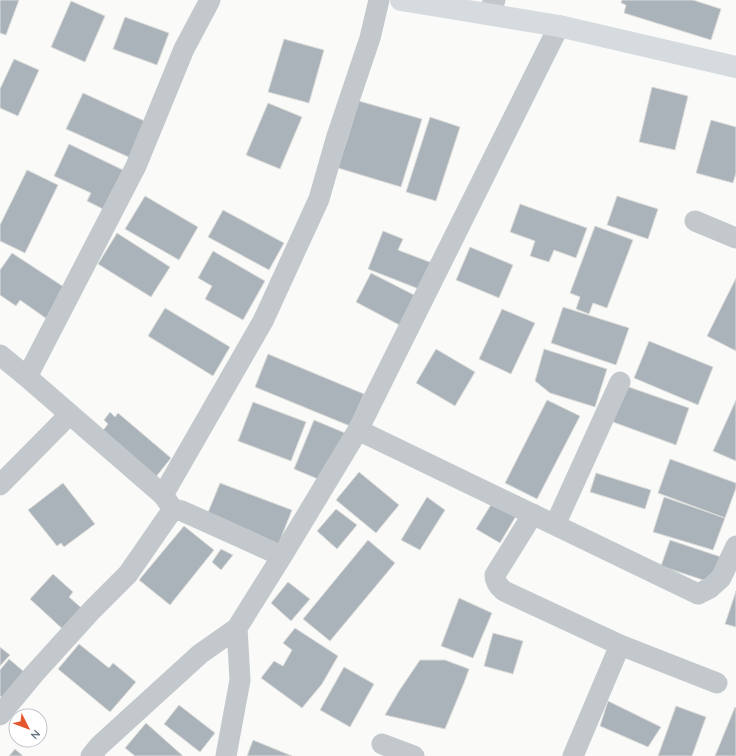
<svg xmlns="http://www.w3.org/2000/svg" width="736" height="756" viewBox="0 0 736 756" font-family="Quicksand,sans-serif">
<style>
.building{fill:#aab3b9;stroke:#dcdcda}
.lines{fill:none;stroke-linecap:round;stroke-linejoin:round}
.street{stroke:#c3c8cc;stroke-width:21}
.secondary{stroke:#d6dbdf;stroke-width:22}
</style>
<rect width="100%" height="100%" fill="#fafaf8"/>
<path class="building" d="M 0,0 L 19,0 L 6,35 L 0,33 Z
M 622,0 L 693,0 L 721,9 L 711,40 L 624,13 L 626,5 L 621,3 Z
M 71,1 L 105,16 L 85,62 L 51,47 Z
M 125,17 L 169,33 L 157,65 L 113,49 Z
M 284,39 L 324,50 L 309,103 L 268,92 Z
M 14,59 L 39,70 L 18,116 L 0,108 L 0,89 Z
M 652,87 L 688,96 L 675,150 L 639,142 Z
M 83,93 L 149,123 L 133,159 L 66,129 Z
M 359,101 L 422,119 L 401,187 L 338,168 Z
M 268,103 L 302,117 L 280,169 L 246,155 Z
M 430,117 L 460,127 L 436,201 L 406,192 Z
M 711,120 L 736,127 L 736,173 L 733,183 L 696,173 Z
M 69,144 L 123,170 L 103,209 L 87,201 L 91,193 L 54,176 Z
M 27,170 L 58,185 L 25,253 L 0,241 L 0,225 Z
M 145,196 L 198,227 L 179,260 L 125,229 Z
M 617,196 L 658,209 L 648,239 L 607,225 Z
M 520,204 L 587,228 L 576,258 L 554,250 L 549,262 L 530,256 L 535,241 L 510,232 Z
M 223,210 L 284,243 L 269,270 L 208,237 Z
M 595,226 L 633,240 L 607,308 L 593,303 L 589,314 L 576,309 L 580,297 L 570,293 Z
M 383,231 L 403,239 L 398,250 L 435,264 L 424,291 L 368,269 Z
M 117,233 L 170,267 L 151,297 L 98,264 Z
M 470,247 L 513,265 L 499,298 L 456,280 Z
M 213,251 L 265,281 L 243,320 L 205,299 L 212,286 L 198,278 Z
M 12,253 L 67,289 L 47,319 L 20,300 L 16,306 L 0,295 L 0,270 Z
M 371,273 L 420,298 L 405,328 L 356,302 Z
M 736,278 L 736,351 L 707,336 Z
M 563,307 L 629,328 L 616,365 L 551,343 Z
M 165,308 L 230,347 L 213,376 L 148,336 Z
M 502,309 L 535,323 L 511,374 L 479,359 Z
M 649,341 L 713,367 L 698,405 L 634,378 Z
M 436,349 L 475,372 L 455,406 L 416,383 Z
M 544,349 L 607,369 L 595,407 L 550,393 L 535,381 Z
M 268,354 L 364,394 L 350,426 L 255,387 Z
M 626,386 L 689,408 L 676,445 L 613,422 Z
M 547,400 L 580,416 L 537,499 L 505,483 Z
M 736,400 L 736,461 L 713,451 Z
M 253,402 L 306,422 L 291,461 L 238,441 Z
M 110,412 L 115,417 L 118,413 L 171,458 L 155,478 L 101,433 L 108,424 L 104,420 Z
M 314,420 L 345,433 L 325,482 L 294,469 Z
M 670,459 L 736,483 L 736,488 L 725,518 L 658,493 Z
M 359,472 L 399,505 L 376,533 L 336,500 Z
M 596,473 L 651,490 L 645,509 L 590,492 Z
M 63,483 L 95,524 L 64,547 L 61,543 L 57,546 L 28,510 Z
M 220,483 L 292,510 L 277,548 L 205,520 Z
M 427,497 L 445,510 L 420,550 L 401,540 Z
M 664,497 L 725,518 L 713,550 L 653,532 Z
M 492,503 L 516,516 L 500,543 L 476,529 Z
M 336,509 L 357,525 L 337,549 L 317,531 Z
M 184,526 L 214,550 L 170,605 L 139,580 Z
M 368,540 L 395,563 L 330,641 L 303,619 Z
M 670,540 L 721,557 L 712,583 L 661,566 Z
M 221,549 L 233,555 L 221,570 L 212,562 Z
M 53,574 L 73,592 L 69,597 L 86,612 L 67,633 L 30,599 Z
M 288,582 L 310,599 L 291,621 L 271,603 Z
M 736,591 L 736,627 L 725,624 Z
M 459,598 L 492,613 L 473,658 L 441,646 Z
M 295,628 L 338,656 L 322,684 L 302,708 L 261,678 L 274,661 L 283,666 L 292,650 L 283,643 Z
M 493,633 L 523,641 L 513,674 L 484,666 Z
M 79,644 L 109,668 L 113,663 L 136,682 L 110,712 L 58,669 Z
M 0,647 L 10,655 L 0,666 Z
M 9,659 L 29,676 L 7,702 L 0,696 L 0,670 Z
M 420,660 L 445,660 L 469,669 L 464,683 L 445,729 L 385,715 L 399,691 Z
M 344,667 L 374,684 L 350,727 L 320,710 Z
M 608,701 L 661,727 L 648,747 L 600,726 Z
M 179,705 L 215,733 L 200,752 L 164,724 Z
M 676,706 L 706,717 L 692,756 L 658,756 Z
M 735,707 L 736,708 L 736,756 L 715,756 Z
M 146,723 L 183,756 L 135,756 L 125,748 Z
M 253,740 L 292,756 L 247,756 Z
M 15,749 L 23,756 L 9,756 Z"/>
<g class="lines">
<path class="street" d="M 487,14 L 495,0
M 695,221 L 736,238
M 0,355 L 27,377 L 163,495 L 173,509 L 182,511 L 282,556
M 27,377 L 136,166 L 184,49 L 210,0
M 358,430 L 698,594 L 710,588 L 721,578 L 736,546
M 0,485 L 70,414
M 163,495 L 263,321 L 319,199 L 337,136 L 370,38 L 379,0
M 533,514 L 495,575 C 495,582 498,586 504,591 L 620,645 L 717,683
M 555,525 L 620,382
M 0,715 L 34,674 L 92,610 L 128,574 L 173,509
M 382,744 L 414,756
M 91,756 L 99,746 L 200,654 L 237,628 L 282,556 L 358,430 L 559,26
M 226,756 L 240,680 L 237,628
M 573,756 L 620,645"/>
<path class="secondary" d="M 401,0 L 559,26 L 736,67"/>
</g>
<g transform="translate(28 728) rotate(132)"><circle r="19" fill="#ffffff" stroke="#c1c8cd"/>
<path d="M0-3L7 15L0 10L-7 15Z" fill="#e4572e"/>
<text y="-6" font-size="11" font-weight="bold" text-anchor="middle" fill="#657683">N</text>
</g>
</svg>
